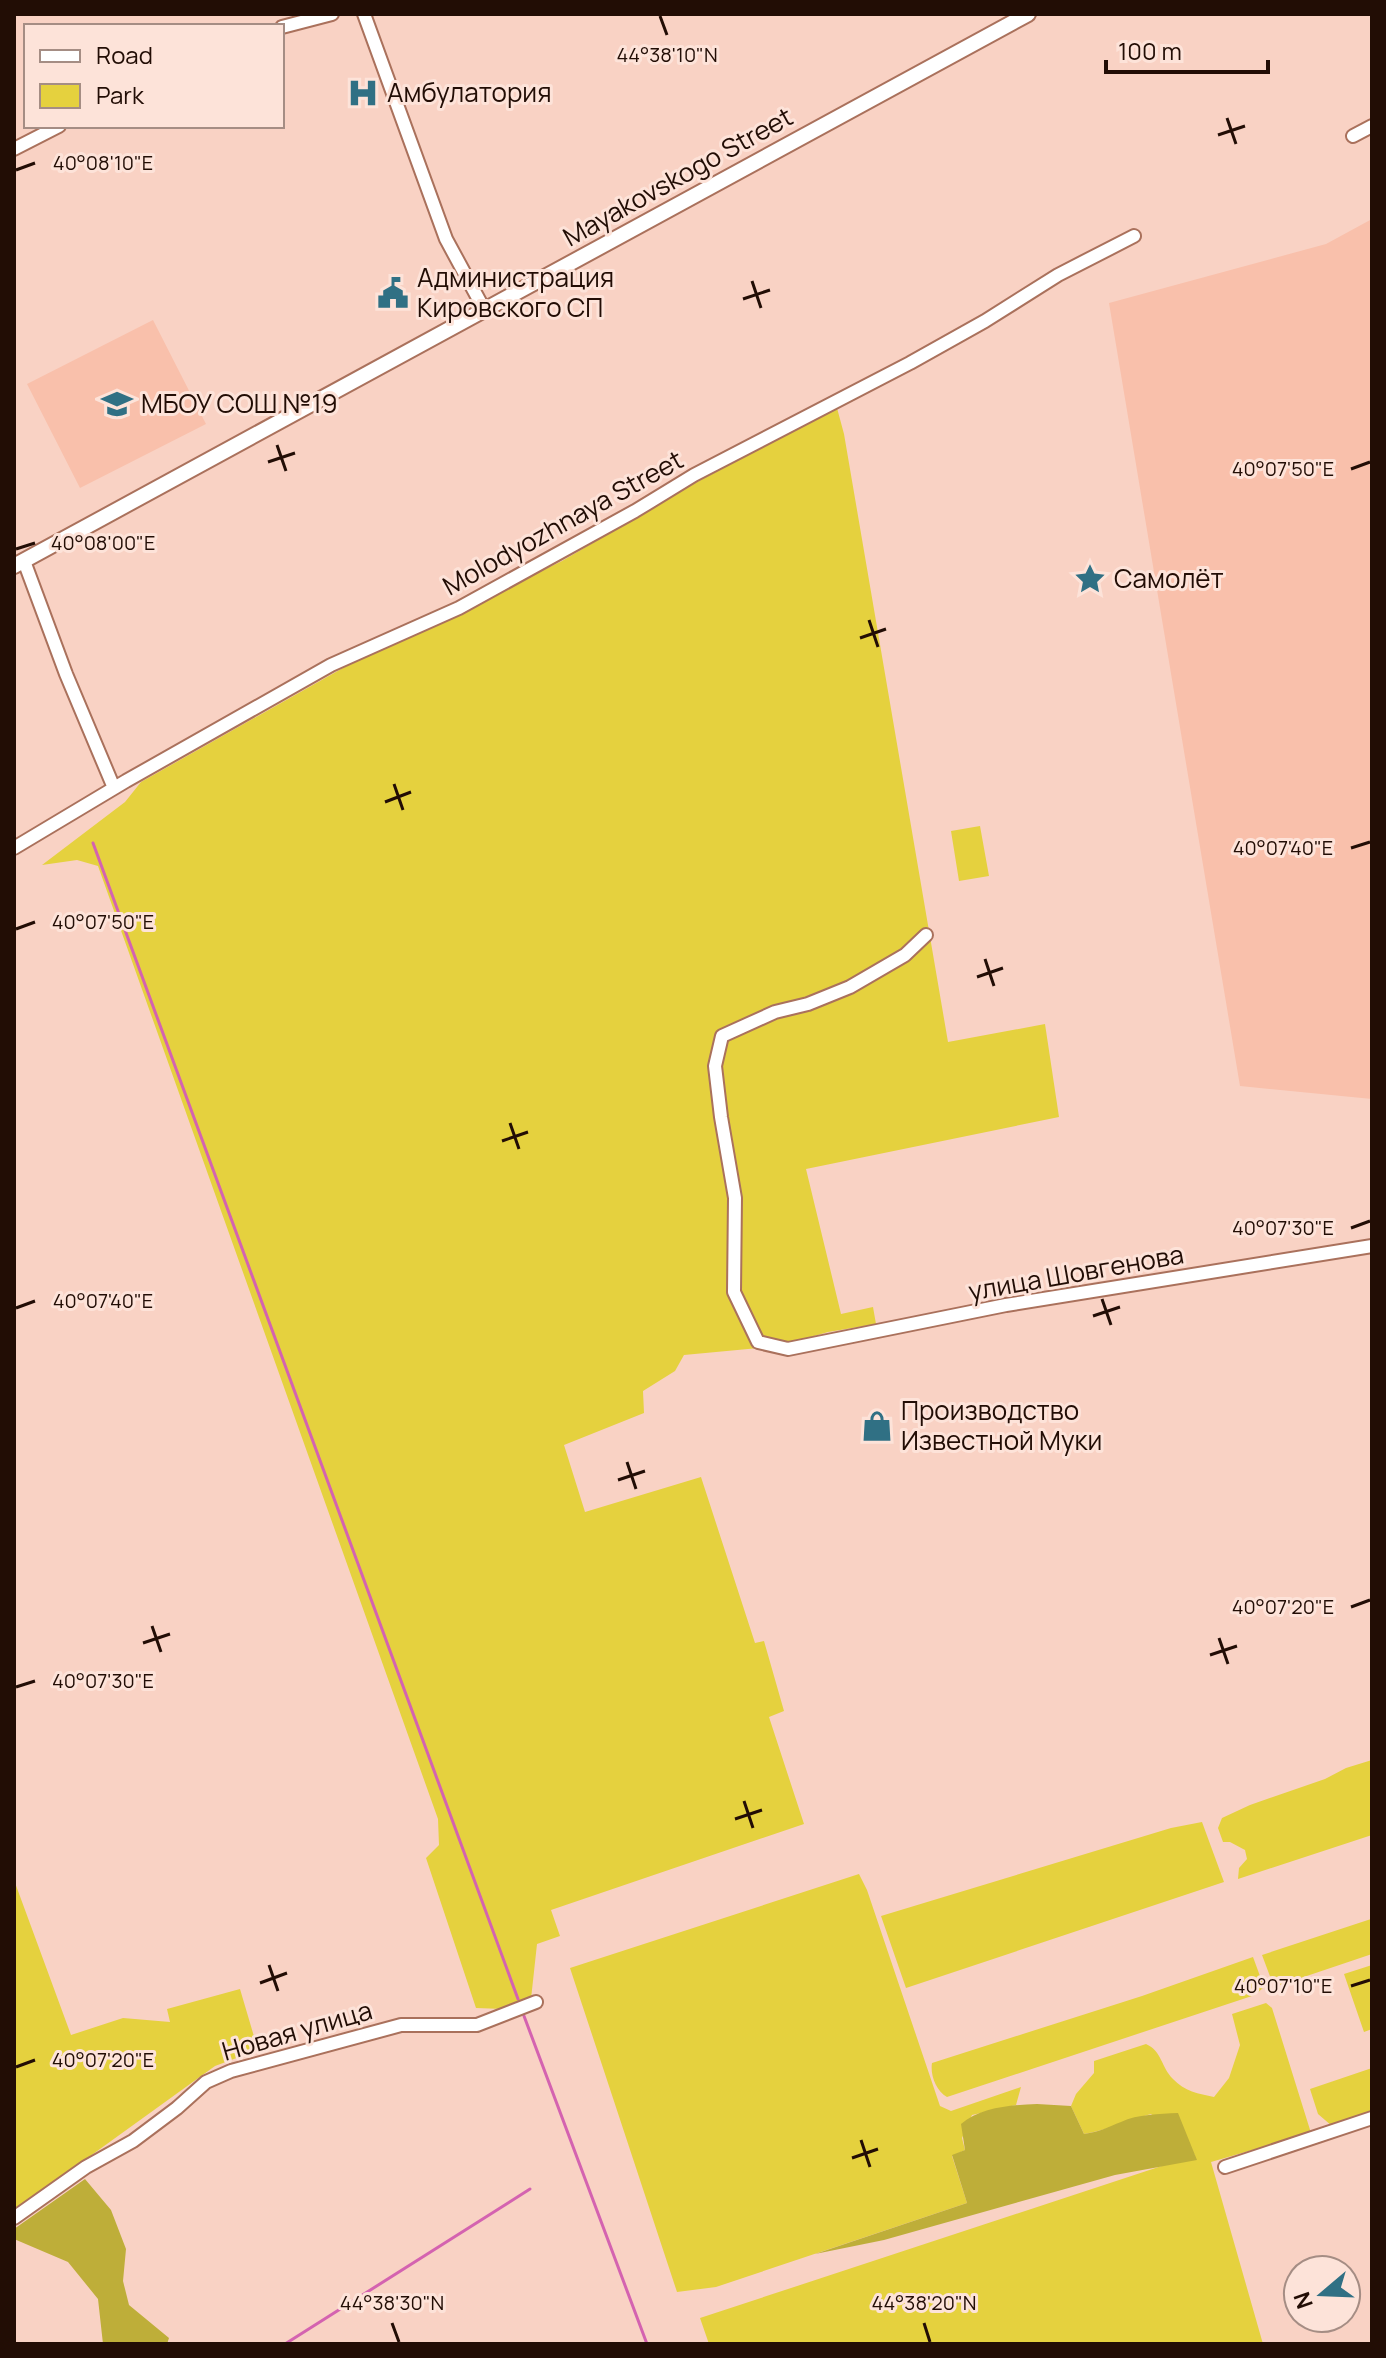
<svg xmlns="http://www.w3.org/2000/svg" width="1386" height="2358" viewBox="0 0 1386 2358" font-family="Manrope,sans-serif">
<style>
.built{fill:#f9c0ab}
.green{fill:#e5d13e}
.forest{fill:#beae39}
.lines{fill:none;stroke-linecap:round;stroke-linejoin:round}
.stream{stroke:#d463b0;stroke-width:3}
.minor-casing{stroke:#aa715c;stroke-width:16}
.tertiary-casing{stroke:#aa715c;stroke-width:18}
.minor{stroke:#fff;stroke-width:12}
.tertiary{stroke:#fff;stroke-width:14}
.ticks{fill:none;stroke:#220d05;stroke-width:3}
.labels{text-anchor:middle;stroke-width:6;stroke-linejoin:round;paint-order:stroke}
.poi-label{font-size:26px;fill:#220d05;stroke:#fde3d9;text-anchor:start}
.street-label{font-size:26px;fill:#220d05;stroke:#fde3d9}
.ticks-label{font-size:20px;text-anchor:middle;fill:#220d05;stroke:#fde3d9;stroke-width:6;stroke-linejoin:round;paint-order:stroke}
</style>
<rect width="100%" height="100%" fill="#f9d2c4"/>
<path class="built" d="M 1372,219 L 1372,1099 L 1240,1086 L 1109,303 L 1326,244 Z
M 153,320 L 206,424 L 80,488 L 27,384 Z"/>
<path class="green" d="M 837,408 L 844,434 L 948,1042 L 1045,1024 L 1059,1117 L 806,1169 L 841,1314 L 873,1307 L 876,1324 L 828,1332 L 780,1346 L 684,1355 L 675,1371 L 643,1391 L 644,1413 L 564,1445 L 585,1512 L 701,1477 L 755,1643 L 764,1641 L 784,1711 L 769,1717 L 804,1824 L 551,1910 L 560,1936 L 537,1944 L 531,1999 L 503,2009 L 476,2008 L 426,1858 L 439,1845 L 438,1819 L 98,866 L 77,860 L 42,865 L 125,802 L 141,782 L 350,664 L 562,561 L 695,483 Z
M 980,826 L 989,876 L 959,881 L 951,831 Z
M 1372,1760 L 1372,1835 L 1238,1879 L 1239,1868 L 1247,1859 L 1245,1850 L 1230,1842 L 1223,1842 L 1218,1828 L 1222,1818 L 1250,1805 L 1325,1779 L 1346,1768 Z
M 1202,1822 L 1224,1882 L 906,1988 L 881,1916 L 1171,1828 Z
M 859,1874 L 867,1890 L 940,2106 L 951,2111 L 1021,2087 L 1016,2105 L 972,2115 L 962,2138 L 965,2150 L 952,2156 L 967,2203 L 716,2287 L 677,2292 L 570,1968 Z
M 14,1880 L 71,2035 L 123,2018 L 170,2022 L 167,2009 L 240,1989 L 258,2050 L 215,2066 L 14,2211 Z
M 1371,1919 L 1372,1954 L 1280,1985 L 1271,1979 L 1262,1955 Z
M 1253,1957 L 1264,1987 L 1255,1995 L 947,2097 C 936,2091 930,2075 932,2063 L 1142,1996 Z
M 1372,1965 L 1372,2029 L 1364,2032 L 1344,1974 Z
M 1266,2003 L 1272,2008 L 1311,2133 L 1211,2162 L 1263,2344 L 709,2344 L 700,2318 L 1195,2155 L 1151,2114 C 1128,2120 1108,2130 1084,2134 L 1071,2106 L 1076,2094 L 1094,2073 L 1094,2061 L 1146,2044 C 1162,2051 1161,2067 1173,2079 C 1184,2091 1199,2094 1214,2097 L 1229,2078 L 1240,2045 L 1232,2014 Z
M 1372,2068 L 1372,2111 L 1332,2126 L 1318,2114 L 1310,2089 Z"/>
<path class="forest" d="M 1037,2104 L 1071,2106 L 1084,2134 C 1099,2132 1108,2127 1121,2122 C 1138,2114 1159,2114 1178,2113 L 1197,2160 L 1115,2175 L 884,2240 L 815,2254 L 967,2203 L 952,2155 L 965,2150 L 961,2124 C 981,2107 1012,2105 1037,2104 Z
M 85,2179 L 111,2210 L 126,2249 L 123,2281 L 129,2305 L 169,2338 L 167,2344 L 103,2344 L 98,2299 L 68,2262 L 14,2239 L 14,2229 Z"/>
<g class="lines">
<path class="stream" d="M 93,843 L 518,1999
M 524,2016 L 647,2344
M 285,2344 L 530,2189"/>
<defs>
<path id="minor" d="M 364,14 L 446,239 L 485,311
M 282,27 L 332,14
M 1353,136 L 1372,126
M 14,149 L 59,126
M 24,561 L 66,674 L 114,788
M 14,848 L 126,781 L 331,665 L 459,608 L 635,511 L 694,475 L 910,363 L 985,321 L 1058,275 L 1134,236
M 926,935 L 905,955 L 850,987 L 808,1004 L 775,1012 L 722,1036 L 715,1066 L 721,1117 L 735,1198 L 734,1292 L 758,1342 L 788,1349 L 1006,1305 L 1372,1246
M 1225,2167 L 1372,2118
M 14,2218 L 86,2167 L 133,2141 L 177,2108 L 206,2082 L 231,2071 L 401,2025 L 477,2025 L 536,2002"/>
<path id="tertiary" d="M 14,566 L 1028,14"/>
</defs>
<use href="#minor" class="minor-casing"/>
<use href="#tertiary" class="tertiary-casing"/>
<use href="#minor" class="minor"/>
<use href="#tertiary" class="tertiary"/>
</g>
<path class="ticks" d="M 660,16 L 667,35M 1227,118 L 1236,144M 1218,135 L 1245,126M 16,170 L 35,163M 752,281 L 761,308M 743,299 L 770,290M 277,445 L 286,471M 268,462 L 295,453M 1351,469 L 1370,462M 16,549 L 35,543M 869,620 L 878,647M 860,638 L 886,629M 394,784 L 403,810M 385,802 L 411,792M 1351,848 L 1370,842M 16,929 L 35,922M 985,959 L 994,986M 977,977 L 1003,968M 510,1123 L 519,1149M 502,1141 L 528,1132M 1351,1228 L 1370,1221M 1102,1299 L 1111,1325M 16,1308 L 35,1301M 1093,1316 L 1120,1307M 627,1462 L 636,1489M 618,1480 L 645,1471M 1351,1607 L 1370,1600M 152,1626 L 161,1652M 1219,1638 L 1228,1664M 143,1643 L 170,1634M 1210,1655 L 1237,1646M 16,1687 L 35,1681M 744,1801 L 753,1828M 735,1819 L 762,1810M 269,1965 L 278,1991M 260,1983 L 287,1973M 1351,1986 L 1370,1980M 16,2067 L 35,2060M 861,2140 L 870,2167M 852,2158 L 878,2149M 392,2323 L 399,2342M 924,2323 L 930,2342"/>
<defs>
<symbol id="hospital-bare" viewBox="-9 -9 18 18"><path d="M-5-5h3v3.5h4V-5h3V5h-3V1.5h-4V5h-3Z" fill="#307084" stroke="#fde3d9" stroke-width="2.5" paint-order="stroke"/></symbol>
<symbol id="civic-bare" viewBox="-9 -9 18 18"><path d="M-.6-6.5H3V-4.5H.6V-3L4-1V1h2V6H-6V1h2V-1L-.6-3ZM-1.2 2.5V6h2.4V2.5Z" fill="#307084" stroke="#fde3d9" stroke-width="2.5" paint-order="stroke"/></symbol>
<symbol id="school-bare" viewBox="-9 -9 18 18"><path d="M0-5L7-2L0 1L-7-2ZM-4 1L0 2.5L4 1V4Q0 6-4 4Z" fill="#307084" stroke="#fde3d9" stroke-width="2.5" paint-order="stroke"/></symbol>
<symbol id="sight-bare" viewBox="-9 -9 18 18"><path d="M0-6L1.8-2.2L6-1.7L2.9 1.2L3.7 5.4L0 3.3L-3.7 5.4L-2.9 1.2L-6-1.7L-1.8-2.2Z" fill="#307084" stroke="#fde3d9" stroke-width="2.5" paint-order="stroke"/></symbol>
<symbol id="shop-bare" viewBox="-9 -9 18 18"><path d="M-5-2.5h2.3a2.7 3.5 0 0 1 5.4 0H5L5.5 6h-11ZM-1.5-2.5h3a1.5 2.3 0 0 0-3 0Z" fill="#307084" stroke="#fde3d9" stroke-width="2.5" paint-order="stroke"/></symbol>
</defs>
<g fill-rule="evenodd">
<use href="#hospital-bare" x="341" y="71" width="44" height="44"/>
<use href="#civic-bare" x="371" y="271" width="44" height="44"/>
<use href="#school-bare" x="95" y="382" width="44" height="44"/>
<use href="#sight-bare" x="1068" y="557" width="44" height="44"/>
<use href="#shop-bare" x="855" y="1404" width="44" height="44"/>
</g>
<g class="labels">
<g class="poi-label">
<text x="387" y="102">Амбулатория</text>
<text x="417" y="287">Администрация<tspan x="417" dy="30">Кировского СП</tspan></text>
<text x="141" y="413">МБОУ СОШ №19</text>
<text x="1114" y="588">Самолёт</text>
<text x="901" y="1420">Производство<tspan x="901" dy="30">Известной Муки</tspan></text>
</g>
<g class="street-label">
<text transform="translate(678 177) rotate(-29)" y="9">Mayakovskogo Street</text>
<text transform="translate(563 523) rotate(-29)" y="9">Molodyozhnaya Street</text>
<text transform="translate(1076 1273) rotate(-10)" y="9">улица Шовгенова</text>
<text transform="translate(297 2031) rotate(-16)" y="9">Новая улица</text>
</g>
</g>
<g class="ticks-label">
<text x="667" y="62">44°38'10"N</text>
<text x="103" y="170">40°08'10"E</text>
<text x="1283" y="476">40°07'50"E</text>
<text x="103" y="550">40°08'00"E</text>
<text x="1283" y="855">40°07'40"E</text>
<text x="103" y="929">40°07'50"E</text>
<text x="1283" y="1235">40°07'30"E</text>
<text x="103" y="1308">40°07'40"E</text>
<text x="1283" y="1614">40°07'20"E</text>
<text x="103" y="1688">40°07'30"E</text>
<text x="1283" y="1993">40°07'10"E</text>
<text x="103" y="2067">40°07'20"E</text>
<text x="392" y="2310">44°38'30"N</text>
<text x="924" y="2310">44°38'20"N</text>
</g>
<rect width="1386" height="2358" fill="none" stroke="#220d05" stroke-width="32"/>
<rect x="24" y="24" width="260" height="104" fill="#fde3d9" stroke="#a58d84" stroke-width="2"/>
<rect x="40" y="50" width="40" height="12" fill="#ffffff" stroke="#a58d84" stroke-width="2"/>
<text x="96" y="64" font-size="24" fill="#220d05">Road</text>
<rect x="40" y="84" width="40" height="24" fill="#e5d13e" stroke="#a58d84" stroke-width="2"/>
<text x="96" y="104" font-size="24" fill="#220d05">Park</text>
<g transform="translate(1322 2294) rotate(251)"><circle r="38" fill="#fde3d9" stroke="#a58d84" stroke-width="2"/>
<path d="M0-6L14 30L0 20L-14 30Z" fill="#307084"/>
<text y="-12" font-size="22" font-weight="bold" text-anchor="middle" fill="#220d05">N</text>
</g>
<path d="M1106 60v12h162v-12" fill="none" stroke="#220d05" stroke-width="4"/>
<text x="1118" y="60" font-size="24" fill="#220d05" stroke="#fde3d9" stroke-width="6" paint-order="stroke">100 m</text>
</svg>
